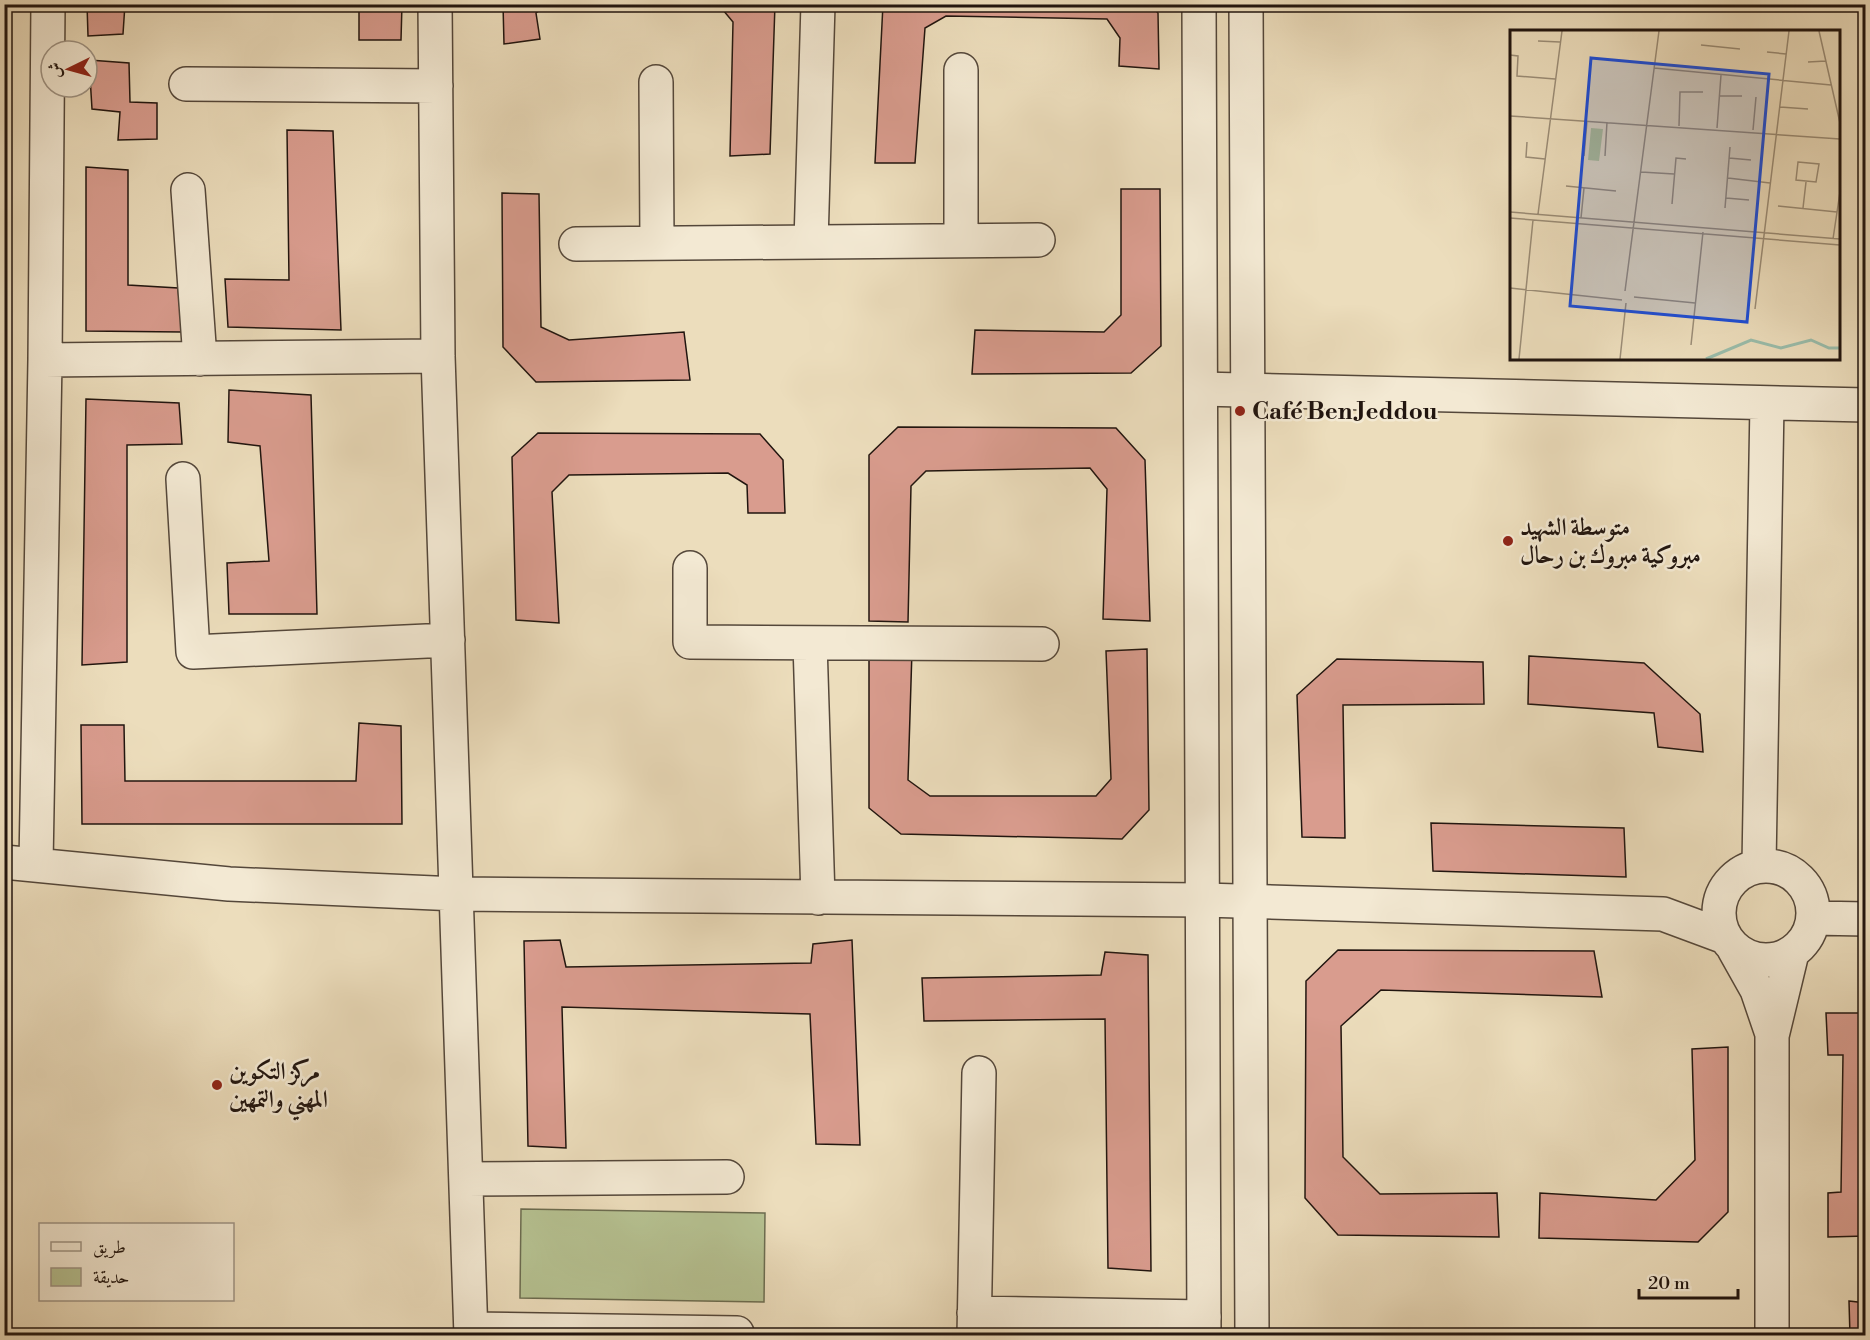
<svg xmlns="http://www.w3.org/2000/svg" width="1870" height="1340" viewBox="0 0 1870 1340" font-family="'Libre Bodoni',Amiri,serif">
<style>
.green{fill:#b6c292;stroke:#6c6c50;stroke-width:1.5}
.building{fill:#d99c8e;stroke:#21150f;stroke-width:1.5}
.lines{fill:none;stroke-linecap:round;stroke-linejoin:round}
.minor-casing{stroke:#54473a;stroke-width:36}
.tertiary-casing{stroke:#54473a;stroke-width:36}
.minor{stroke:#f3e9d3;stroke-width:33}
.tertiary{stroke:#f3e9d3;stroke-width:33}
.poi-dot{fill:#8f2418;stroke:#f3e9d3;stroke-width:2}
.labels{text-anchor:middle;stroke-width:5;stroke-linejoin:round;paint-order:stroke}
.poi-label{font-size:24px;font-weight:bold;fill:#21150f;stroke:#f3e9d3;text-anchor:start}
.inset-river{fill:none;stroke:#9abdab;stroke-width:3}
.inset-road{fill:none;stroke:#9b8d77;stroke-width:1.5}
.view{fill:#1d4ed8;fill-opacity:0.15;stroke:#1d4ed8;stroke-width:3}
.inset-edge{fill:none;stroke:#21150f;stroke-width:3}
</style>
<rect width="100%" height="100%" fill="#ecddbc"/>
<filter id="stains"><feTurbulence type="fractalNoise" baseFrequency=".00333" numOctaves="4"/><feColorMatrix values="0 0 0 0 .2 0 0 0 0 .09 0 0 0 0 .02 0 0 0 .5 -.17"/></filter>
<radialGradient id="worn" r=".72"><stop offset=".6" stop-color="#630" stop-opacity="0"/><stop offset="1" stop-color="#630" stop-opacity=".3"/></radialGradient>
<path class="green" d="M 521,1209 L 765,1213 L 764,1302 L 520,1298 Z"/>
<path class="building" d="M 87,4 L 125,4 L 123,34 L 88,36 Z
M 359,4 L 402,4 L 401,40 L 359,40 Z
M 503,4 L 547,4 L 536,13 L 540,39 L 504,44 Z
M 718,4 L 775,4 L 770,154 L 730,156 L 733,22 Z
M 883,4 L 1150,4 L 1158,13 L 1159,69 L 1119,66 L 1120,38 L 1107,19 L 946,16 L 925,28 L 915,163 L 875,163 Z
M 89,60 L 129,63 L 130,102 L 157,103 L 157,139 L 118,140 L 120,112 L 92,109 Z
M 287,130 L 333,131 L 341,330 L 228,327 L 225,279 L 289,280 Z
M 86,167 L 128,170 L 128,285 L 178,288 L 182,332 L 86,331 Z
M 1121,189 L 1160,189 L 1161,346 L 1131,373 L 972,374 L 975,330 L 1104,332 L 1121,315 Z
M 502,193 L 539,194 L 541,327 L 569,340 L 684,332 L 690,380 L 536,382 L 503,347 Z
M 229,390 L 311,395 L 317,614 L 229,614 L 227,563 L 269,561 L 260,446 L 228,442 Z
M 86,399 L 179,403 L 182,444 L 127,445 L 127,662 L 82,665 Z
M 898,427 L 1116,428 L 1145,460 L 1150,621 L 1103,619 L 1107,489 L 1090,468 L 926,471 L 911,486 L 908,622 L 869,621 L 869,455 Z
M 538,433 L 760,434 L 783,460 L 785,513 L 748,513 L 747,485 L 728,473 L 569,475 L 552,492 L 559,623 L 516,620 L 512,457 Z
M 869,649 L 912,650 L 908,780 L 930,796 L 1096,796 L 1111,779 L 1106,651 L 1147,649 L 1149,810 L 1122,839 L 901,834 L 869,808 Z
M 1529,656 L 1644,663 L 1700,714 L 1703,752 L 1658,747 L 1654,713 L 1528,704 Z
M 1337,659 L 1483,662 L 1484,704 L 1343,705 L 1345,838 L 1302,837 L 1297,695 Z
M 359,723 L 401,726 L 402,824 L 82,824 L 81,725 L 124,725 L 125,781 L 356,781 Z
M 1431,823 L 1624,828 L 1626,877 L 1433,871 Z
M 560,940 L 566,967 L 811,963 L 813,944 L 852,940 L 860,1145 L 816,1144 L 810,1014 L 562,1007 L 566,1148 L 528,1146 L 524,941 Z
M 1338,950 L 1594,951 L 1602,997 L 1381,990 L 1341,1026 L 1343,1157 L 1380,1194 L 1497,1193 L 1499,1237 L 1338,1235 L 1305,1198 L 1306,981 Z
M 1105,952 L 1148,955 L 1151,1271 L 1108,1268 L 1105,1019 L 924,1021 L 922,978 L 1101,975 Z
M 1826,1013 L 1866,1013 L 1866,1236 L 1828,1237 L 1828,1193 L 1841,1192 L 1843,1055 L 1828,1055 Z
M 1728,1047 L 1728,1212 L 1698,1242 L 1539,1238 L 1540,1193 L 1656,1200 L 1695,1160 L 1692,1049 Z
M 1849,1301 L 1866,1303 L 1866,1336 L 1850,1336 Z"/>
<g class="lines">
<defs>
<path id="minor" d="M 435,4 L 438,356 L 471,1336
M 656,82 L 657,243
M 186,84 L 436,86
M 188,190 L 200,359
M 961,240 L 961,70
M 811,242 L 818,4
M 576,244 L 1038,240
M 45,360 L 438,356
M 1201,389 L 1866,405
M 183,479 L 193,652 L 448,640
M 690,568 L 690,642 L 1042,644
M 810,643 L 818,898
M 4,862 L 229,884 L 457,894 L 1204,900 L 1663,914 L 1725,937
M 36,864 L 45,360 L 48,4
M 1759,865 L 1767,403
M1719 913a47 47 0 1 1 94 0a47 47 0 1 1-94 0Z
M 1813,918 L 1866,919
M 1734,949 L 1757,990 L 1772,1034
M 466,1179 L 727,1177
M 974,1313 L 1204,1317
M 471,1329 L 737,1333
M 974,1336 L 979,1073
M 1772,1336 L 1772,1036 L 1792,953"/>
<path id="tertiary" d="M 1199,4 L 1204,1336
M 1246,4 L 1252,1336"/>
</defs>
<use href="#minor" class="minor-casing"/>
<use href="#tertiary" class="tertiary-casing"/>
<use href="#minor" class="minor"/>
<use href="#tertiary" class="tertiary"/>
</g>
<g class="poi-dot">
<circle cx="1240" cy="411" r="6"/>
<circle cx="1508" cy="541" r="6"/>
<circle cx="217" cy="1085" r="6"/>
</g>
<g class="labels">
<g class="poi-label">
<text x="1252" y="419">Café Ben Jeddou</text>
<text x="1520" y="535">متوسطة الشهيد<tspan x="1520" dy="28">مبروكية مبروك بن رحال</tspan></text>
<text x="229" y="1079">مركز التكوين<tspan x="229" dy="28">المهني والتمهين</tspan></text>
</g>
</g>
<g transform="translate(1510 30)">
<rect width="330" height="330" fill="#ecddbc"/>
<path d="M 81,98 L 93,99 L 89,131 L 78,130 Z" fill="#b6c292"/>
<path class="inset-river" d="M 196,329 L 241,310 L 271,318 L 301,310 L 319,318 L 330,318"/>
<path class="inset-road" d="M 309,1 L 330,93M 28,11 L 50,12M 191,15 L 230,19M 257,22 L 276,24M 0,25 L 8,26 L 7,46 L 45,49M 298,32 L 316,31M 144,38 L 321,55M 209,66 L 232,66M 270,77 L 298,79M 0,86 L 330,109M 169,96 L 170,62 L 193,62M 207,98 L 211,45M 243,100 L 246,67M 17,112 L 16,127 L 35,129M 74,126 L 77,91M 95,126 L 97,92M 219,128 L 241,130M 288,132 L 309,134 L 306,152 L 286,150 ZM 131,142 L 164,144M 218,148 L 260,153M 56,156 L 106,161M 216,168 L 239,170M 162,174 L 166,128 L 176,129M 268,176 L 327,182M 215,178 L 220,117M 293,178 L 296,152M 0,182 L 330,209M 28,184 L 52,1M 0,188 L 330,215M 71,188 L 74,158M 323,209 L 330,162M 0,258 L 112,270M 115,261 L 149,1M 124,267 L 185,273M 245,279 L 279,1M 181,315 L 193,202M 9,329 L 23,190M 110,329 L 116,273"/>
<path class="view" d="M 81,28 L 259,44 L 237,292 L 60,276 Z"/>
<rect width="330" height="330" class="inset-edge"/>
</g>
<rect width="1870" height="1340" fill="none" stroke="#ecddbc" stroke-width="24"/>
<rect x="6" y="6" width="1858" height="1328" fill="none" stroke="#21150f" stroke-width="3"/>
<rect x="12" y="12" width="1846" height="1316" fill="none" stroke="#21150f" stroke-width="1.5"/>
<rect x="39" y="1223" width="195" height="78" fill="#f3e9d3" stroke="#9f9485" stroke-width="1.5"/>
<rect x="51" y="1242" width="30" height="9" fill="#f3e9d3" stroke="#9f9485" stroke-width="1.5"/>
<text x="93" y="1253" font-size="18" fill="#21150f">طريق</text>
<rect x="51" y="1268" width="30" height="18" fill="#b6c292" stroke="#9f9485" stroke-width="1.5"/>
<text x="93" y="1283" font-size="18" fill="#21150f">حديقة</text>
<g transform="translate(69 69) rotate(265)"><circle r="28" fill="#f3e9d3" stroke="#9f9485" stroke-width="1.5"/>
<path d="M0-4.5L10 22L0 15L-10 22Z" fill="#8f2418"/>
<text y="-9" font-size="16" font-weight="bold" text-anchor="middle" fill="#21150f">ش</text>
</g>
<path d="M1639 1289v9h99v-9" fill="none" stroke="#21150f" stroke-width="3"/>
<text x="1648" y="1289" font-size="18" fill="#21150f" stroke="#f3e9d3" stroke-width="4.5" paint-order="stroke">20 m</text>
<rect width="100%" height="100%" filter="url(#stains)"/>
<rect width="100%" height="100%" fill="url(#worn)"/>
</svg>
